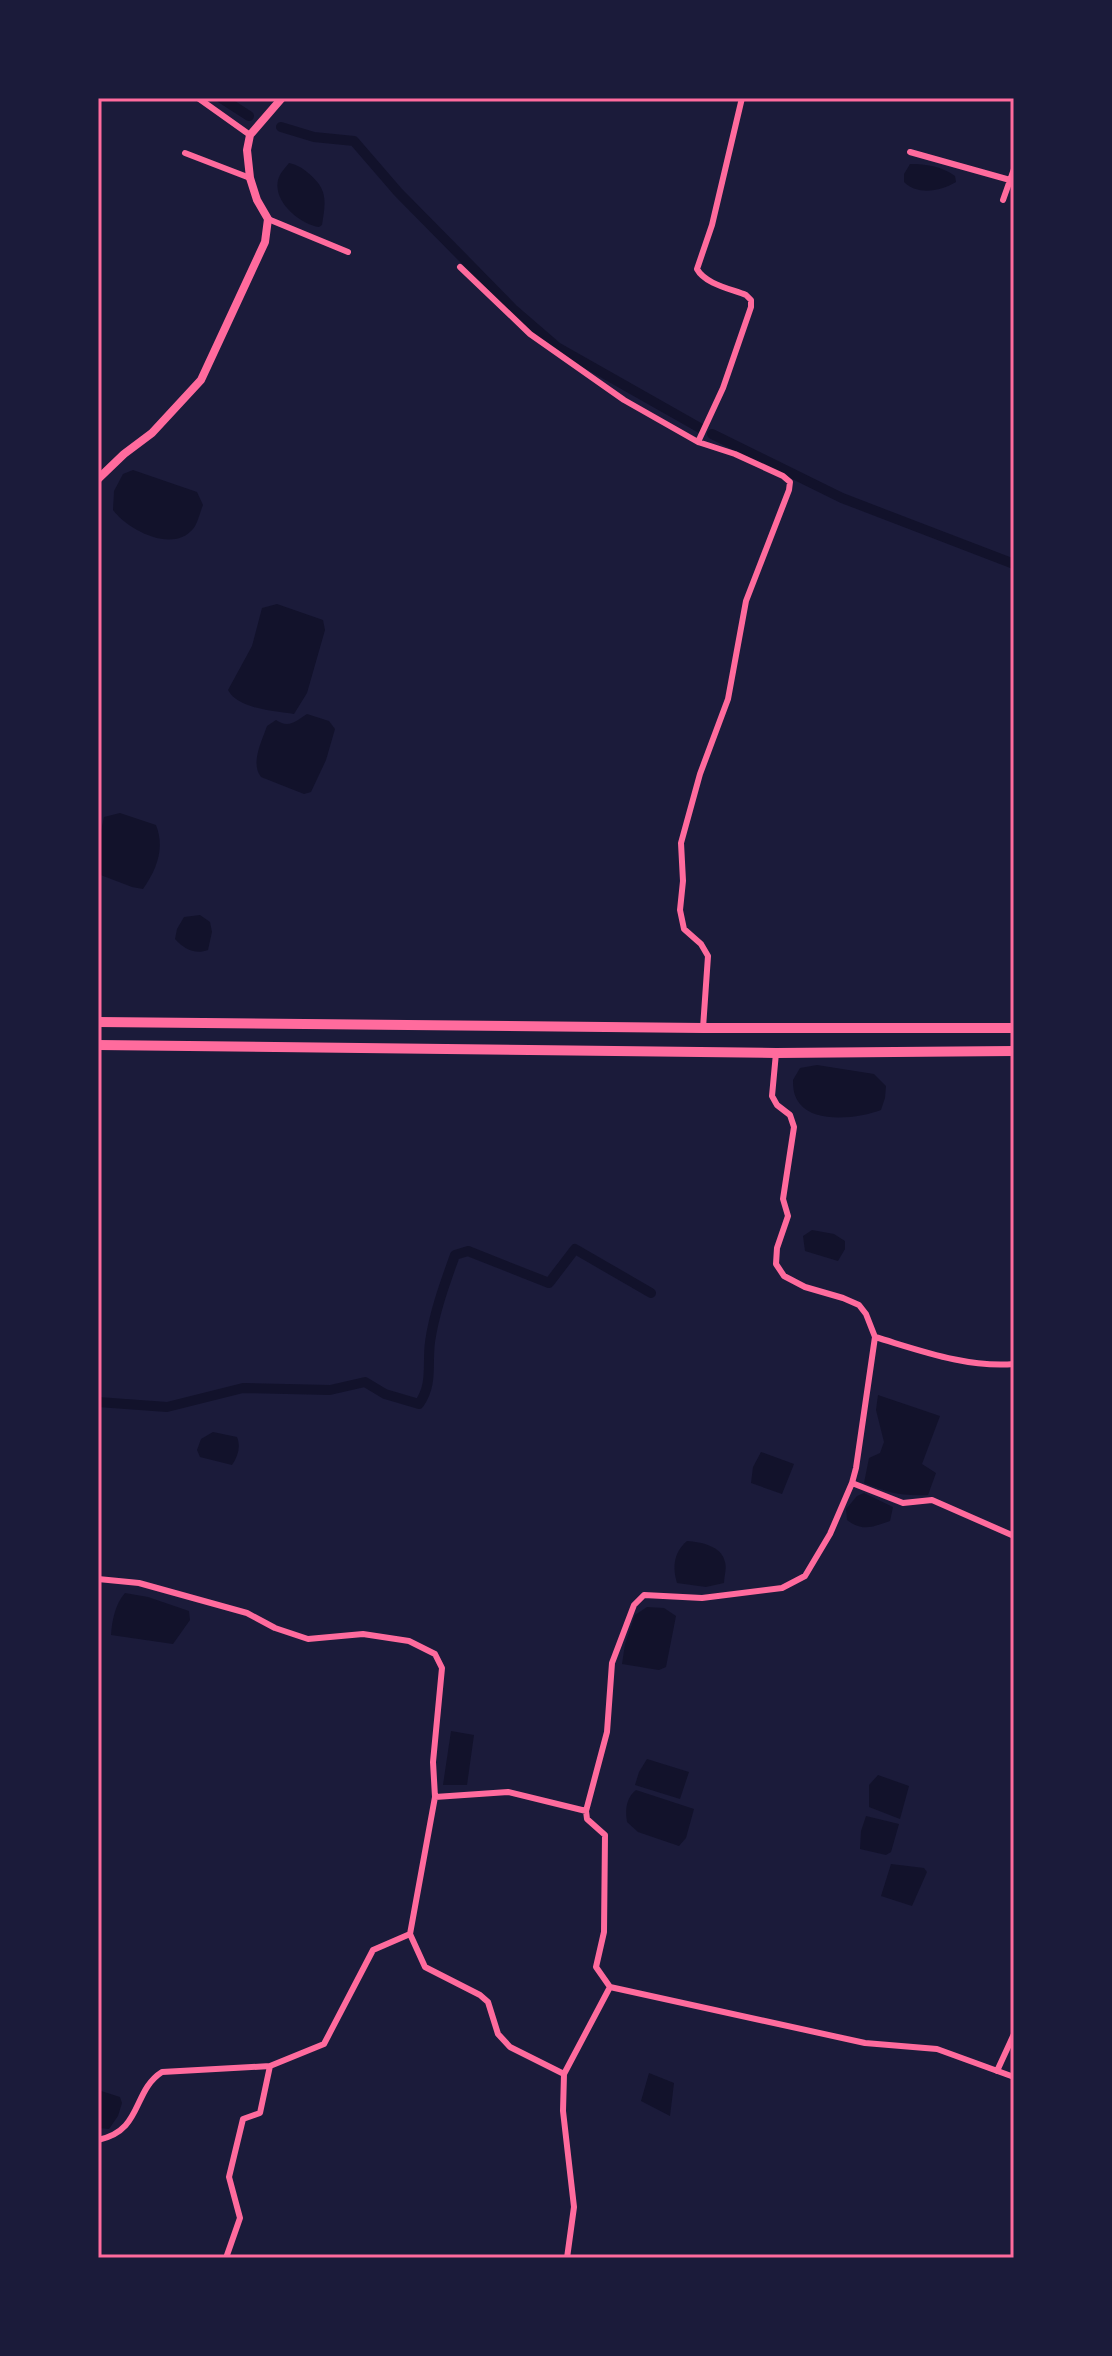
<svg xmlns="http://www.w3.org/2000/svg" width="1112" height="2356" viewBox="0 0 1112 2356" font-family="Signika,sans-serif">
<style>
.water{fill:#12122b}
.lines{fill:none;stroke-linecap:round;stroke-linejoin:round}
.canal{stroke:#12122b;stroke-width:10}
.minor{stroke:#ff6b9d;stroke-width:6}
.secondary{stroke:#ff6b9d;stroke-width:8}
.trunk{stroke:#ff6b9d;stroke-width:10}
.neatline{fill:none;stroke:#ff6b9d;stroke-width:3}
</style>
<rect width="100%" height="100%" fill="#1b1b3a"/>
<path class="water" d="M 289,163 C 297,165 301,167 307,172 C 328,189 326,200 322,225 L 319,227 C 300,224 273,202 278,180 C 280,173 285,168 289,163 Z
M 910,164 C 926,164 941,166 955,176 L 956,182 C 941,191 918,196 904,182 L 904,174 Z
M 133,470 L 197,492 L 203,505 C 200,512 198,523 193,529 C 172,554 127,529 113,510 L 114,491 L 123,474 Z
M 277,604 L 323,620 L 325,630 L 307,693 L 294,714 C 274,711 238,709 228,690 L 252,646 L 262,608 Z
M 307,714 L 329,721 L 335,729 L 326,760 L 311,792 L 304,794 L 261,777 C 250,763 262,741 267,726 L 276,720 C 289,729 296,721 307,714 Z
M 120,813 L 156,825 C 165,848 157,869 143,889 L 132,887 L 98,874 L 98,845 L 104,817 Z
M 200,915 L 210,922 L 212,932 L 208,950 C 195,955 184,949 175,939 L 177,929 L 184,917 Z
M 817,1065 L 874,1074 L 886,1086 L 885,1098 L 881,1110 C 860,1118 816,1124 800,1104 C 794,1097 793,1089 793,1080 L 800,1068 Z
M 812,1230 L 834,1234 L 845,1241 L 845,1249 L 838,1261 L 805,1251 L 803,1236 Z
M 878,1395 L 940,1416 L 922,1464 L 936,1473 L 928,1495 C 901,1496 889,1493 864,1483 L 869,1458 L 880,1453 L 884,1442 L 876,1410 Z
M 213,1432 L 237,1437 C 241,1447 238,1456 232,1465 L 200,1457 L 197,1450 L 201,1439 Z
M 761,1452 L 794,1464 L 782,1494 L 751,1483 L 753,1467 Z
M 864,1493 L 893,1507 L 890,1521 C 872,1527 863,1532 847,1520 L 846,1509 L 857,1496 Z
M 687,1541 C 701,1542 722,1546 725,1562 C 727,1568 724,1577 724,1583 L 706,1587 L 677,1583 C 672,1567 674,1552 687,1541 Z
M 125,1593 L 148,1597 L 189,1611 L 190,1620 L 173,1644 L 111,1635 C 112,1621 115,1604 125,1593 Z
M 647,1607 L 664,1608 L 676,1616 L 666,1667 L 659,1670 L 622,1664 L 625,1644 L 635,1615 Z
M 451,1731 L 474,1735 L 467,1785 L 443,1785 Z
M 647,1759 L 689,1772 L 680,1799 L 635,1785 L 639,1772 Z
M 878,1775 L 909,1786 L 900,1819 L 869,1807 L 869,1785 Z
M 636,1790 L 694,1809 L 686,1838 L 679,1846 L 638,1832 L 627,1822 C 625,1810 626,1798 636,1790 Z
M 866,1816 L 899,1824 L 891,1852 L 886,1855 L 860,1849 L 861,1831 Z
M 891,1864 L 924,1868 L 927,1872 L 912,1906 L 881,1896 Z
M 649,2073 L 674,2083 L 670,2116 L 641,2101 Z
M 98,2090 L 120,2097 L 122,2103 L 118,2116 L 109,2129 L 98,2128 Z"/>
<g class="lines">
<path class="canal" d="M 221,98 L 249,116
M 281,127 L 314,137 L 354,141 L 398,192 L 468,263 L 513,309 L 557,347 L 700,428
M 712,434 L 842,498 L 1014,564
M 98,1402 L 167,1407 L 243,1388 L 330,1390 L 365,1382 L 385,1394 L 419,1404 C 433,1384 427,1366 430,1342 C 434,1313 445,1283 455,1255 L 468,1251 L 549,1283 L 575,1249 L 651,1293"/>
<path class="minor" d="M 198,98 L 250,135
M 910,152 L 1010,180
M 185,153 L 250,178
M 1003,200 L 1014,169
M 268,219 L 348,252
M 460,267 L 530,334 L 624,400 L 698,442 L 723,388 L 751,307 L 751,300 L 746,295 C 731,289 705,284 697,269 L 712,225 L 742,98
M 698,442 L 735,454 L 783,476 L 790,482 L 789,490 L 746,601 L 728,699 L 700,774 L 681,843 L 683,881 L 680,910 L 684,929 L 701,944 L 708,956 L 703,1028
M 776,1053 L 772,1096 L 777,1105 L 790,1115 L 794,1127 L 783,1199 L 788,1216 L 777,1248 L 776,1264 L 784,1276 L 805,1287 L 843,1298 L 859,1305 L 866,1314 L 875,1337 L 856,1468 L 852,1483 L 830,1534 L 805,1576 L 782,1588 L 702,1598 L 644,1595 L 634,1605 L 612,1663 L 607,1732 L 586,1811 L 587,1819 L 605,1835 L 604,1932 L 596,1967 L 610,1987 L 865,2043 L 937,2049 L 1014,2077
M 875,1337 C 919,1350 967,1368 1014,1364
M 852,1483 L 903,1503 L 932,1500 L 1014,1536
M 98,1579 L 139,1583 L 247,1613 L 275,1628 L 308,1639 L 363,1634 L 409,1641 L 435,1654 L 442,1668 L 433,1762 L 435,1797 L 410,1934 L 373,1950 L 324,2044 L 270,2066 L 162,2072 C 132,2091 143,2131 98,2140
M 435,1797 L 508,1792 L 586,1811
M 410,1934 L 425,1967 L 480,1995 L 488,2002 L 498,2034 L 510,2047 L 564,2074
M 997,2071 L 1014,2034
M 226,2258 L 240,2218 L 229,2177 L 243,2119 L 260,2113 L 270,2066
M 567,2258 L 574,2207 L 563,2111 L 564,2074 L 610,1987"/>
<path class="secondary" d="M 98,479 L 124,454 L 152,433 L 201,380 L 265,242 L 268,219 L 257,200 L 250,178 L 247,150 L 250,135 L 282,98"/>
<path class="trunk" d="M 98,1022 L 703,1028 L 1014,1028
M 98,1045 L 776,1053 L 1014,1051"/>
</g>
<rect width="1112" height="2356" fill="none" stroke="#1b1b3a" stroke-width="200"/>
<rect x="100" y="100" width="912" height="2156" class="neatline"/>
</svg>
